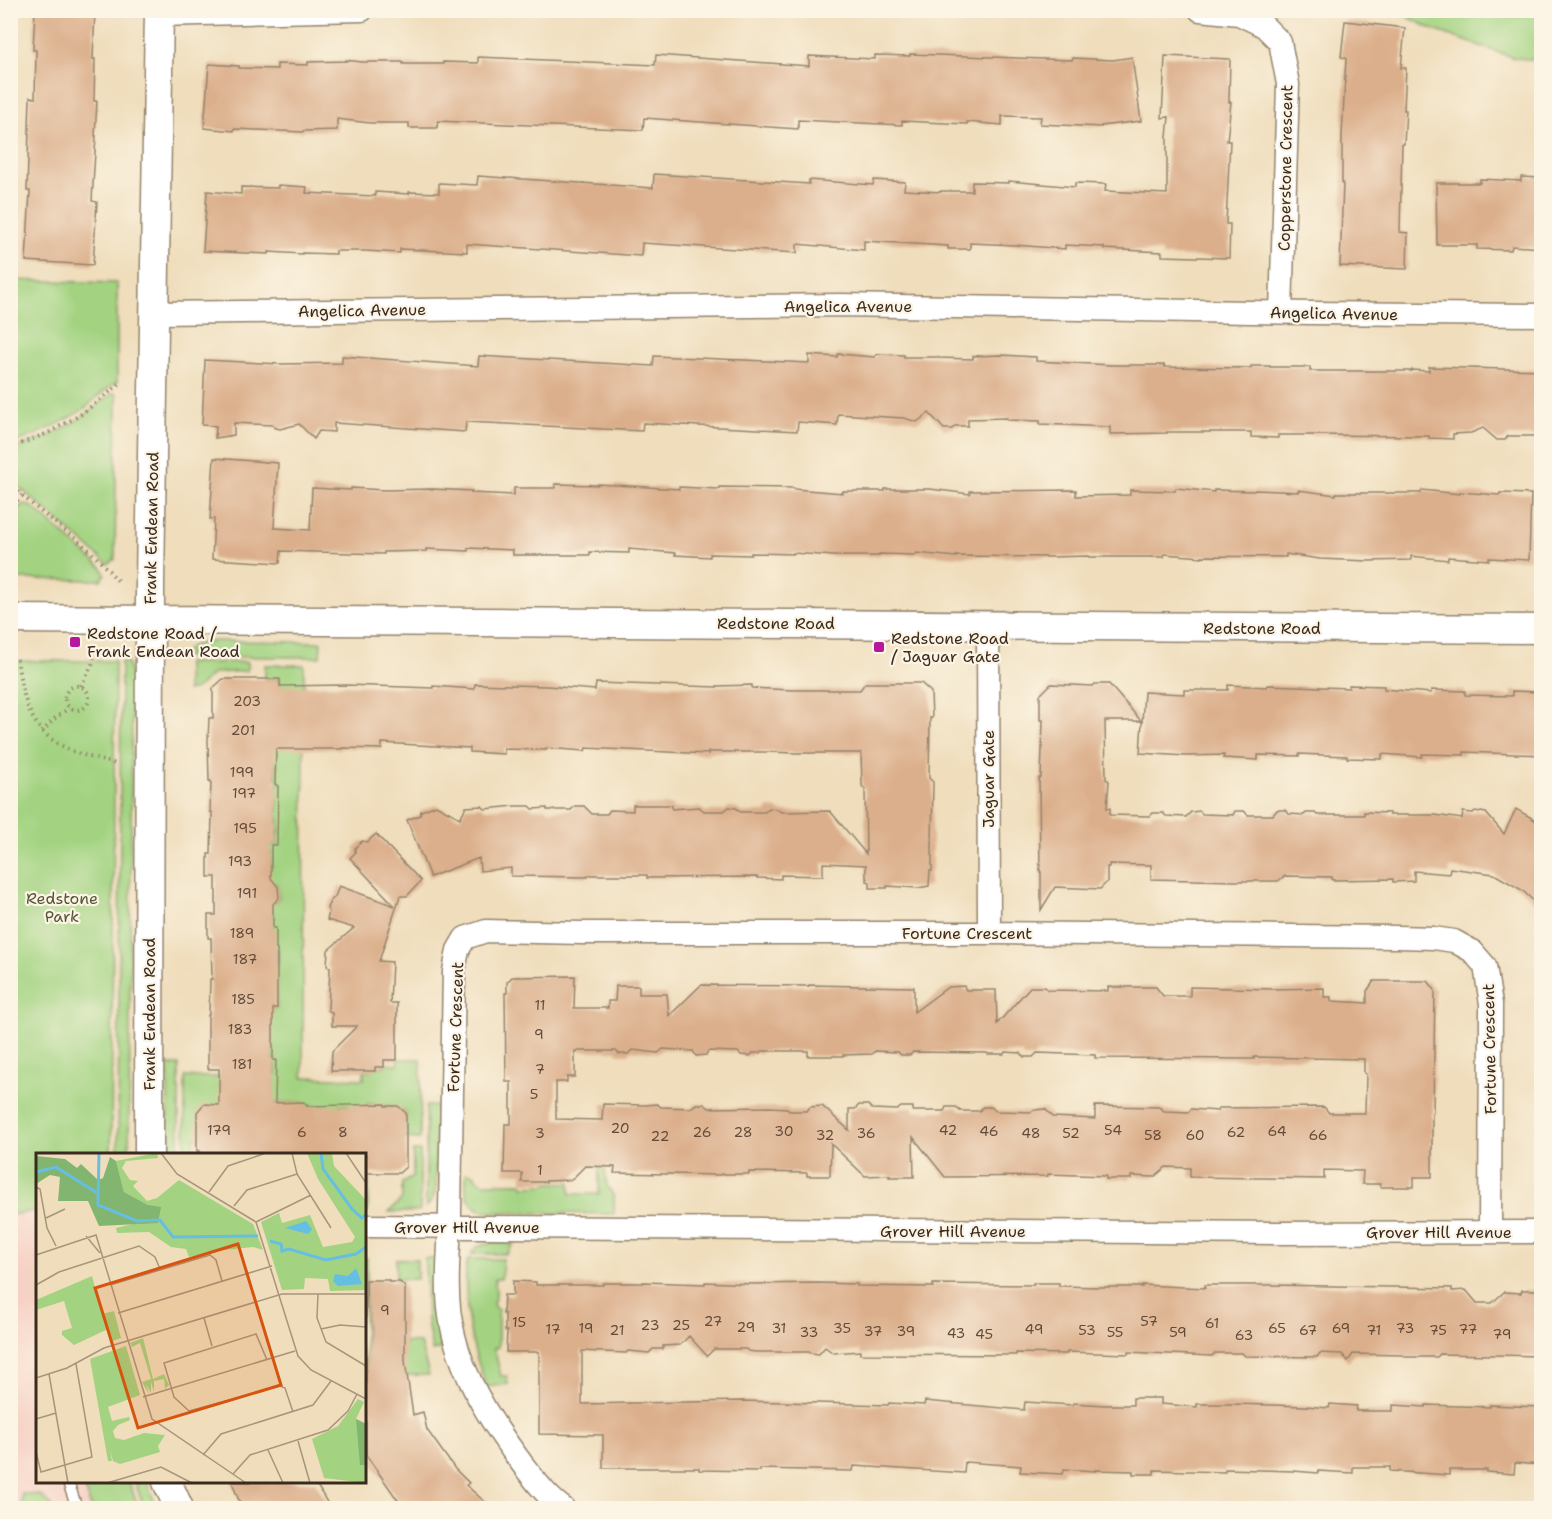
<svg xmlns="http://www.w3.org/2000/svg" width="1552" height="1519" viewBox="0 0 1552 1519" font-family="'Shantell Sans',sans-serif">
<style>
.built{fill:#f6d1c5}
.green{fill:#a3d381;stroke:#6f7e50;stroke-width:1.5}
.building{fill:#dbaf8b;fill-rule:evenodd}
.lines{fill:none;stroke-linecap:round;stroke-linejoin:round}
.service-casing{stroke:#95846c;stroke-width:13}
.minor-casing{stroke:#95846c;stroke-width:25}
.tertiary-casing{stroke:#95846c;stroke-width:31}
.path{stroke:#95846c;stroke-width:4;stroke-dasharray:1.5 4.5;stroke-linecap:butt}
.service{stroke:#fff;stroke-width:10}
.minor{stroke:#fff;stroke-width:22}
.tertiary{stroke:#fff;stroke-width:28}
.poi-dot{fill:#b5179e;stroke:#fcf5e5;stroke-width:2}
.labels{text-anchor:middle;stroke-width:4.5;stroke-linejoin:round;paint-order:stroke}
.number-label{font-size:14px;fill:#634b39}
.street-label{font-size:16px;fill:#3b2a1e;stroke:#fcf5e5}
.poi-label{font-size:16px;fill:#3b2a1e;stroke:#fcf5e5;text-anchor:start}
.park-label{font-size:16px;fill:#555437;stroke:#fcf5e5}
.inset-river{fill:none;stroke:#66bfe3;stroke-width:3}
.inset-road{fill:none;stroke:#a7957c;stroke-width:1.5}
.view{fill:#d7540e;fill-opacity:0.15;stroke:#d7540e;stroke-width:3}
.inset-edge{fill:none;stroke:#3b2a1e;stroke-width:3}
</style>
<rect width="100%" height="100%" fill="#fcf5e5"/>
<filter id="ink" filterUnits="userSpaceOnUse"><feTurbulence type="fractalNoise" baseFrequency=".0167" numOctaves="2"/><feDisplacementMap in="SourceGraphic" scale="12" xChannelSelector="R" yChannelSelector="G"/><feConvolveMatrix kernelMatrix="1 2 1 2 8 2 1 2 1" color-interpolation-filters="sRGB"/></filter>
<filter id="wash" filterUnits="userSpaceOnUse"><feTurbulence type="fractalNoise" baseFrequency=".008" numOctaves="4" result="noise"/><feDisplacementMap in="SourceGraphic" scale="24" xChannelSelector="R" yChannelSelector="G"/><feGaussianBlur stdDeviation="1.35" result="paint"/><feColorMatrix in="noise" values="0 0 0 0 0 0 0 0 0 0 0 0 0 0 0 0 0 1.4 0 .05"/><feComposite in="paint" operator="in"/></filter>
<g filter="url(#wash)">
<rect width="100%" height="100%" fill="#efddbb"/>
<path class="built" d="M 37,1210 L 38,1482 L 129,1482 L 139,1508 L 11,1508 L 10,1214 L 19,1214 Z"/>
<path class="green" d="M 1396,11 L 1541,11 L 1541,60 L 1515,58 L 1434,30 Z
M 11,280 L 117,283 L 117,382 C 105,389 95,400 84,409 C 60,425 37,435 11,444 Z
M 115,393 L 117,395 L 115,559 L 108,564 L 104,561 L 11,480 L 10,450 C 22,445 35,442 47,437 C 70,426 92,411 111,394 Z
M 24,504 L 31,506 L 35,509 L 102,568 L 105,574 L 101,580 L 13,579 L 11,572 C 11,552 4,514 24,504 Z
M 216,641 L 321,642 L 320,657 L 187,657 L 187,649 C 196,643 205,642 216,641 Z
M 10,661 L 115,661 L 111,1154 L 38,1154 L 37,1210 L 19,1214 L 11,1214 Z
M 121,662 L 127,662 L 131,676 L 132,685 L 129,1154 L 118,1154 Z
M 247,662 L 247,671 L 214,673 L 196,689 L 187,691 L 187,663 Z
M 265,665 L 304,665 L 303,1077 L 364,1079 L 364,1071 L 374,1071 L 375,1067 L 384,1067 L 384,1063 L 398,1064 L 398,1059 L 421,1059 L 420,1139 L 407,1138 L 407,1137 L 405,1137 L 406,1113 L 403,1110 L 395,1110 L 395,1106 L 385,1106 L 384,1104 L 367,1104 L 367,1115 L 352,1108 L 348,1105 L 340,1105 L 338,1107 L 307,1106 L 303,1102 L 219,1105 L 197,1138 L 194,1138 L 194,1154 L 185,1154 L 185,1077 L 241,1077 L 276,1074 L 276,1060 L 273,1060 L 271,1010 L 277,1008 L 276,965 L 278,964 L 278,950 L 272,949 L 273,915 L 268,902 L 275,902 L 279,898 L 278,887 L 275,883 L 267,883 L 271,867 L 271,849 L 267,849 L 267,845 L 277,845 L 277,833 L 279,833 L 277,785 L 279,781 L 276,778 L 276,765 L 272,761 L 280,713 L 280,679 L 265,679 Z
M 168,1065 L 179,1065 L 179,1154 L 167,1154 Z
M 426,1106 L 436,1106 L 436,1188 L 432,1201 L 426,1207 Z
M 413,1151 L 420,1151 L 420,1211 L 408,1212 L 389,1212 L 402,1199 L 402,1183 L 413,1177 Z
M 364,1166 L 366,1166 L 369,1173 L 368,1212 L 365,1212 Z
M 599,1166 L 604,1166 L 607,1185 L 614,1197 L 614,1214 L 486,1212 C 465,1205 465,1193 466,1173 L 474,1174 L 477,1179 L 482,1183 L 522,1183 L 523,1186 L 546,1185 L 547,1183 L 570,1183 L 570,1194 L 599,1194 Z
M 490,1243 L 514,1243 L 507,1254 L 471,1254 L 477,1247 Z
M 364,1258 L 367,1258 L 367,1280 L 366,1281 L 366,1351 L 383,1351 L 395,1345 L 405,1345 L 405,1342 L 420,1343 L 429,1375 L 365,1376 Z
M 425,1258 L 434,1259 L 436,1267 L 436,1310 L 442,1348 L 432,1351 L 427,1321 Z
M 396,1259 L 417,1259 L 417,1279 L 396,1279 Z
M 468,1259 L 503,1259 L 501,1279 L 495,1279 L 496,1294 L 493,1304 L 495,1308 L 498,1310 L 498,1347 L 494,1348 L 501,1376 L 507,1376 L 508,1384 L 487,1387 C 469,1343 465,1313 466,1266 Z
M 83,1482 L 129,1482 L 139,1508 L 91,1508 Z
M 135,1482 L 147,1482 L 157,1508 L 144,1508 Z
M 22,1494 L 40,1495 L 53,1508 L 22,1508 Z"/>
<g id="blocks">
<path class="building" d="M 35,10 L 95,10 L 93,59 L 95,59 L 94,101 L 97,101 L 95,136 L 96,136 L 92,201 L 97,202 L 93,265 L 26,261 L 30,191 L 27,191 L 30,97 L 35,98 L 36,50 L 33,50 Z
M 1345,21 L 1405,28 L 1401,68 L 1406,68 L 1404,110 L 1406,110 L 1404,144 L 1402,144 L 1400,232 L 1408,233 L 1407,269 L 1340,266 L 1343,183 L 1342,183 L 1342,136 L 1346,58 L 1341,57 Z
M 910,54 L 1072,60 L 1073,58 L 1113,60 L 1132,57 L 1141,121 L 1101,126 L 1101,127 L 1040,124 L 1041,117 L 1002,116 L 1002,125 L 967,122 L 967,124 L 902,121 L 902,125 L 798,120 L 798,129 L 644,118 L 643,130 L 438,121 L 437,128 L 409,128 L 409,123 L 370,123 L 337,119 L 337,130 L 303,131 L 303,132 L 234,129 L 234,131 L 204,128 L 209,64 L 239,66 L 239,68 L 277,69 L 277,64 L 308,65 L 308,62 L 346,61 L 346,60 L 362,62 L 403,62 L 403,64 L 443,64 L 443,62 L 478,63 L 478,57 L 655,65 L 656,55 L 809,66 L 809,56 L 875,59 L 875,55 L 910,56 Z
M 1165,56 L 1230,59 L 1229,102 L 1231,102 L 1227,141 L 1230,141 L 1226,224 L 1230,224 L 1229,258 L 1162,256 L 1162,252 L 1104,249 L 1104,247 L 1065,245 L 1065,249 L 1015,245 L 970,243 L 970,249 L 948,249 L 948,246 L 864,241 L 864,250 L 797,244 L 797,253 L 642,243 L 641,256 L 467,244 L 467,252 L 400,249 L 400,253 L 365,251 L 336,251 L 336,254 L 302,253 L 302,254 L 269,252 L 269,254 L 203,251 L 207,191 L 241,194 L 241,187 L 278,188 L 278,185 L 307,187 L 306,193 L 375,196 L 375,192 L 409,194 L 409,192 L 439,193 L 439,183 L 477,185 L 478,176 L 653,188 L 654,174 L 809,184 L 809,180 L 873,185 L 874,180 L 905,182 L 904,190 L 941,192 L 941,191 L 972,191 L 972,182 L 1009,183 L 1009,181 L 1075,187 L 1075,183 L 1106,184 L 1105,191 L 1167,194 L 1167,137 L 1169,117 L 1162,118 Z
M 1521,177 L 1542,178 L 1542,248 L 1512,246 L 1511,250 L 1477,249 L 1477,245 L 1437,245 L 1436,183 L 1480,183 L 1480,179 L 1521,181 Z
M 838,354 L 875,357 L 876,354 L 904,355 L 904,357 L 938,357 L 938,358 L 973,359 L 973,356 L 1001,355 L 1036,357 L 1036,361 L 1111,365 L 1164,365 L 1165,367 L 1251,368 L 1251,366 L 1270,366 L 1270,367 L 1310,367 L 1310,371 L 1412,371 L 1412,370 L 1429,371 L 1429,367 L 1542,370 L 1542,436 L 1508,436 L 1505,440 L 1497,440 L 1483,428 L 1471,433 L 1453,434 L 1453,439 L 1429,438 L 1429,436 L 1308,435 L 1278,435 L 1278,438 L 1251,437 L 1251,432 L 1167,432 L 1167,433 L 1110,434 L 1110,427 L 1040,424 L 1040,421 L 1007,420 L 1007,418 L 968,419 L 968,426 L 955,426 L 952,429 L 944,429 L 929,413 L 917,422 L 904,418 L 838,414 L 837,425 L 798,422 L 797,431 L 643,423 L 642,431 L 466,422 L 465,432 L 334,423 L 334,432 L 319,431 L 314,439 L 299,424 L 280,429 L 276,428 L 272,425 L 234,423 L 234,435 L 215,438 L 216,426 L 202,425 L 205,360 L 280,364 L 342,363 L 342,356 L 478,366 L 479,356 L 653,366 L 654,356 L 809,363 L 809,355 L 837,357 Z
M 214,458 L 278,463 L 274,528 L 310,530 L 312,488 L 351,490 L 351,488 L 384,490 L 432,489 L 472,491 L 471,493 L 514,495 L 514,488 L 555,488 L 555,484 L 598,485 L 598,484 L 679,489 L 679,487 L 719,489 L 719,487 L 794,488 L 794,489 L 843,493 L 843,491 L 885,491 L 885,489 L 930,489 L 970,494 L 970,491 L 1076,490 L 1076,496 L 1130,495 L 1130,490 L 1175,491 L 1176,488 L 1214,492 L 1214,490 L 1254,491 L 1255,490 L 1298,492 L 1298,490 L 1336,495 L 1336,493 L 1421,493 L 1422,490 L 1460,494 L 1460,492 L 1499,495 L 1500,493 L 1531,494 L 1529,560 L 1489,558 L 1489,560 L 1448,557 L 1448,560 L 1411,556 L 1411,560 L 1368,561 L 1320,559 L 1286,554 L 1286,557 L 1202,556 L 1202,557 L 1164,554 L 1164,557 L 1089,557 L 1089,556 L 1050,557 L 956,556 L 956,557 L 916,553 L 916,555 L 879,554 L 879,556 L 834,556 L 793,553 L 793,554 L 751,553 L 751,555 L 710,554 L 710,557 L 675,555 L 676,553 L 629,549 L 629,553 L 590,552 L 590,555 L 513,555 L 513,550 L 468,548 L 468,551 L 426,549 L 426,551 L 384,552 L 384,554 L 281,551 L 280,563 L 212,559 L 214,519 L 210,519 Z
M 223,679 L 280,679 L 280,686 L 346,685 L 433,688 L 433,686 L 474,689 L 475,684 L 547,686 L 595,690 L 596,683 L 717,687 L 717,686 L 752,685 L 752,688 L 792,690 L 860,690 L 865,683 L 921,683 L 931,692 L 932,718 L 930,718 L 929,778 L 933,782 L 932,843 L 932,871 L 930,871 L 929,886 L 918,888 L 887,886 L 887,888 L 870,888 L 870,882 L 867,881 L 867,878 L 866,878 L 866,865 L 823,863 L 823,876 L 781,875 L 781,879 L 757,878 L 757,877 L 647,878 L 647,875 L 588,875 L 588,877 L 511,876 L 511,868 L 480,871 L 479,858 L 430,877 L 407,820 L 420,815 L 421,811 L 436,805 L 460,818 L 466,807 L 482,806 L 485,809 L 515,806 L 530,806 L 533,809 L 547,808 L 547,810 L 571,810 L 575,806 L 584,806 L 592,814 L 607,814 L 610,810 L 633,811 L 633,805 L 672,805 L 672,809 L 699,807 L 704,811 L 724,811 L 729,807 L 736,808 L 741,812 L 765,812 L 769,808 L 777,809 L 781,812 L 830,811 L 866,854 L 865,789 L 862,786 L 861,753 L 795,753 L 768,752 L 708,752 L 708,754 L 586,748 L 585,751 L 546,748 L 546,750 L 504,749 L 504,754 L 470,752 L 470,748 L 382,743 L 382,749 L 342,748 L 342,749 L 276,749 L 275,784 L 278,786 L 277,845 L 271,845 L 271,878 L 278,887 L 279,898 L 273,904 L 273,928 L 276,928 L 276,949 L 277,949 L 277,1008 L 273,1008 L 273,1060 L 276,1060 L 275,1103 L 304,1102 L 307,1106 L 385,1104 L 385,1106 L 398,1106 L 406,1113 L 406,1167 L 399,1173 L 366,1173 L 366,1155 L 199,1155 L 200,1151 L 197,1151 L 197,1112 L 204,1104 L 219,1105 L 219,1069 L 208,1069 L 208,1015 L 209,1015 L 210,979 L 212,979 L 211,938 L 208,938 L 208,915 L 216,915 L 216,877 L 208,877 L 208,854 L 211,854 L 212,812 L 210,812 L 211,781 L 209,781 L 208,740 L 209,718 L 213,718 L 213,688 Z
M 1051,684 L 1093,686 L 1095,684 L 1109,684 L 1141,721 L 1105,721 L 1106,779 L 1109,781 L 1107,808 L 1110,808 L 1110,815 L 1150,816 L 1153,813 L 1163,813 L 1166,816 L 1186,817 L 1191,812 L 1200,811 L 1202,814 L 1233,815 L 1235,811 L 1244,811 L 1248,815 L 1273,815 L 1277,810 L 1285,810 L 1289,814 L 1304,815 L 1306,813 L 1315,813 L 1317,815 L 1364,815 L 1364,812 L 1389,813 L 1389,815 L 1435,815 L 1462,819 L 1463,812 L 1473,813 L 1475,811 L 1486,813 L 1504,834 L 1516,809 L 1542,824 L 1542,909 L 1522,890 L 1494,874 L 1450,868 L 1449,874 L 1414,871 L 1414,881 L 1393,882 L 1393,879 L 1332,880 L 1332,877 L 1285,876 L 1278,881 L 1236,881 L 1151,879 L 1151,865 L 1109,864 L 1109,867 L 1107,867 L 1107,882 L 1100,889 L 1055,887 L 1041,910 L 1041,872 L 1040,872 L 1039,778 L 1041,778 L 1043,720 L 1040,720 L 1040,695 Z
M 1228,685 L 1267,687 L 1267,685 L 1349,688 L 1349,685 L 1384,686 L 1384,689 L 1431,693 L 1431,690 L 1465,691 L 1465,695 L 1512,696 L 1512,691 L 1542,692 L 1542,755 L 1464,752 L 1464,755 L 1422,754 L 1422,757 L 1382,754 L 1382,759 L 1347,758 L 1347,756 L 1299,754 L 1299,756 L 1258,755 L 1258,760 L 1223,758 L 1224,755 L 1186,756 L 1140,753 L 1144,692 L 1184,694 L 1184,690 L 1228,690 Z
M 376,834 L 421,881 L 407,896 L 400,896 L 379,961 L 392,962 L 390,1003 L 397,1003 L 397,1060 L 384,1060 L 384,1067 L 375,1067 L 375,1071 L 331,1071 L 332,1051 L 357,1026 L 332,1026 L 332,1013 L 328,1010 L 330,968 L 327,966 L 328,950 L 354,928 L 327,920 L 329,912 L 327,908 L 331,900 L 335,897 L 339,886 L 395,906 L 350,858 L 355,853 L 355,848 L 362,841 L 367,842 Z
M 575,976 L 574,1008 L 608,1008 L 608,1001 L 615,1001 L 616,986 L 639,986 L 639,994 L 667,994 L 669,1016 L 701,985 L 809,986 L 809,985 L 914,987 L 914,1012 L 948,987 L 964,986 L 966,990 L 996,990 L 997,1024 L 1030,987 L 1045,987 L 1048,990 L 1108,991 L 1108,987 L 1156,987 L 1163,996 L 1190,996 L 1190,987 L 1272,989 L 1324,988 L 1324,997 L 1331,997 L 1331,1001 L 1367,1003 L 1367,991 L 1374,981 L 1428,981 L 1435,990 L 1433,1113 L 1432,1113 L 1432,1177 L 1414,1177 L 1414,1187 L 1380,1187 L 1380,1184 L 1362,1184 L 1363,1171 L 1324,1170 L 1324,1179 L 1190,1177 L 1190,1168 L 1166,1167 L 1154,1177 L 1131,1176 L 1131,1179 L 1106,1179 L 1106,1176 L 1048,1174 L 1048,1176 L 945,1177 L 913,1137 L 914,1177 L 889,1177 L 890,1175 L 865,1176 L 831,1144 L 830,1176 L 807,1176 L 807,1173 L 749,1172 L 749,1174 L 721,1174 L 721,1175 L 614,1173 L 615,1167 L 585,1166 L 571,1180 L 546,1181 L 546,1182 L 522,1182 L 522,1173 L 504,1173 L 505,1124 L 511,1124 L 511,1082 L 506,1082 L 505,993 L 507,993 L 507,982 L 512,977 ZM 663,1049 L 693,1051 L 696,1056 L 706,1055 L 708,1051 L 738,1052 L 741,1055 L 750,1056 L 753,1053 L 761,1053 L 761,1051 L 808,1051 L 808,1056 L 843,1056 L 843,1055 L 872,1054 L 875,1051 L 898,1052 L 901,1055 L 910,1055 L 913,1052 L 987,1053 L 988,1054 L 1004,1054 L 1005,1052 L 1021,1053 L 1024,1057 L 1033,1057 L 1037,1053 L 1095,1055 L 1095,1058 L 1254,1059 L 1254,1057 L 1364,1059 L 1364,1073 L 1366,1074 L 1365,1113 L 1329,1113 L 1324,1107 L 1218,1108 L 1218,1111 L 1191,1109 L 1189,1112 L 1164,1111 L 1160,1107 L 1095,1106 L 1095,1119 L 1053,1117 L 1045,1109 L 1034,1110 L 1031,1112 L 996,1111 L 991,1107 L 983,1107 L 979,1111 L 960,1111 L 956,1107 L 946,1107 L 944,1111 L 913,1111 L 913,1107 L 901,1107 L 897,1110 L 872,1109 L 868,1105 L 859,1105 L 855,1109 L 849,1109 L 849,1130 L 822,1106 L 810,1107 L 807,1111 L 789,1111 L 787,1108 L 770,1107 L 709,1108 L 704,1104 L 696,1104 L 691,1108 L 661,1107 L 657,1104 L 645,1105 L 603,1104 L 602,1120 L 556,1119 L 556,1082 L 567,1082 L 567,1077 L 575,1077 L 575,1051 L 616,1051 L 619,1054 L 628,1054 L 632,1050 L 658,1053 Z
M 366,1280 L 389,1280 L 389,1282 L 400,1282 L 405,1287 L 405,1361 L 413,1415 L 423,1412 L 427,1430 L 455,1469 L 469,1483 L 466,1485 L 493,1509 L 404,1509 L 366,1455 Z
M 513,1281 L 536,1282 L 536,1285 L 603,1285 L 603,1283 L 643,1283 L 643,1282 L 705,1284 L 705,1282 L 751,1284 L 817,1283 L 857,1284 L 857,1286 L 933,1287 L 933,1284 L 1033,1285 L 1033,1283 L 1059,1283 L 1059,1286 L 1100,1287 L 1142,1287 L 1142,1285 L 1205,1288 L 1205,1285 L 1270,1285 L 1452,1288 L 1452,1291 L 1466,1290 L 1477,1303 L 1492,1303 L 1504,1292 L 1521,1293 L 1522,1290 L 1542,1290 L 1542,1356 L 1440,1354 L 1437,1357 L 1405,1357 L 1403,1355 L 1353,1354 L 1348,1361 L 1342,1354 L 1320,1353 L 1317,1357 L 1245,1356 L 1242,1353 L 1215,1353 L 1212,1356 L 1128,1352 L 1128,1354 L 1067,1352 L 1067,1354 L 1016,1353 L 1016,1355 L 860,1354 L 860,1351 L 833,1353 L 825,1347 L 819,1354 L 810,1353 L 809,1352 L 756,1352 L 748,1351 L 746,1349 L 714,1349 L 707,1356 L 689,1336 L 680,1345 L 663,1346 L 663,1349 L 653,1349 L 649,1353 L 628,1351 L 626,1353 L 582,1351 L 582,1404 L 742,1401 L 888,1405 L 889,1403 L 924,1405 L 925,1401 L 1024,1410 L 1025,1402 L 1073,1405 L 1073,1403 L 1104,1405 L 1133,1405 L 1133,1398 L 1161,1398 L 1161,1404 L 1197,1407 L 1197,1404 L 1232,1404 L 1305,1406 L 1329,1408 L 1330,1404 L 1357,1406 L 1356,1411 L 1393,1411 L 1393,1405 L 1426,1407 L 1426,1405 L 1490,1407 L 1490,1405 L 1542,1407 L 1542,1465 L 1515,1463 L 1514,1474 L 1487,1472 L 1487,1470 L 1449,1470 L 1449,1475 L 1390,1471 L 1390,1467 L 1353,1467 L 1353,1473 L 1318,1471 L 1318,1473 L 1293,1471 L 1225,1469 L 1225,1472 L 1154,1470 L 1154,1474 L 1133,1474 L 1133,1471 L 1095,1470 L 1095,1471 L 1064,1469 L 1063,1474 L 1020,1472 L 1021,1466 L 965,1462 L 964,1473 L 854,1466 L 853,1471 L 760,1469 L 760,1471 L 699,1470 L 699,1468 L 603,1468 L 603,1435 L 539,1434 L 539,1352 L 506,1352 L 507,1331 L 505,1331 L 505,1314 L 503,1314 L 504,1295 L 513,1295 Z
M 232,1482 L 315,1482 L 331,1509 L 242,1509 Z"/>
</g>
</g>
<g filter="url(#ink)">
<use href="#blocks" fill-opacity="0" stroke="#95846c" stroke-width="1.5"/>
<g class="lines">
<defs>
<path id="service" d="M 68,1482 L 77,1508"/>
<path id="minor" d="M 1200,10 L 1239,14 L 1264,26 L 1280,42 L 1288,84 L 1281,312
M 159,15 L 362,10
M 155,313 L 841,305 L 1311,313 L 1542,315
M 988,626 L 989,933
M 364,1226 L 1279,1233 L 1542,1232
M 563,1508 C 547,1497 535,1480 523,1465 C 490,1421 458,1371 450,1316 C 445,1282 450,1246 450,1211 C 451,1131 453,1051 454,971 L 458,950 L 465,938 L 486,931 L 582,933 L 989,933 L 1398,937 L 1433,938 L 1454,941 L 1472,951 L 1485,966 L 1491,1004 L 1490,1231"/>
<path id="tertiary" d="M 10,619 L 1542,629
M 149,1154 L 150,583 L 159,10
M 167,1482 L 179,1508"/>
</defs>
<use href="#service" class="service-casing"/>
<use href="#minor" class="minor-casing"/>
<use href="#tertiary" class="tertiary-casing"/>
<path class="path" d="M 10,448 L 48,433 L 80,415 L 120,384
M 10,483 C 34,509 64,528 90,551 C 100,561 109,571 119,582
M 10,517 L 16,502 L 22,495
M 17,659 C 27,732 46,748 117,764
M65 698a12 12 0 1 1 24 0a12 12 0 1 1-24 0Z
M 81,686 L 92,665 L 94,658
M 42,732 L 54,719 L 69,708"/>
<use href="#service" class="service"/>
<use href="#minor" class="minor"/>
<use href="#tertiary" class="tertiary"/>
</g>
</g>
<g class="poi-dot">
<rect x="69" y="636" width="12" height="12" rx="3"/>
<rect x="873" y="641" width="12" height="12" rx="3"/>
</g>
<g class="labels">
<g class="number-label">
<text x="247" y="706">203</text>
<text x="243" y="735">201</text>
<text x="242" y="777">199</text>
<text x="244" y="798">197</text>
<text x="245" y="833">195</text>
<text x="240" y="866">193</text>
<text x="247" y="898">191</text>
<text x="242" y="938">189</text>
<text x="245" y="964">187</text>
<text x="243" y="1004">185</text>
<text x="540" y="1010">11</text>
<text x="240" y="1034">183</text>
<text x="539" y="1039">9</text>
<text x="242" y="1069">181</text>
<text x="540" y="1074">7</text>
<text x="534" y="1099">5</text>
<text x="620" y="1133">20</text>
<text x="219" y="1135">179</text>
<text x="948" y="1135">42</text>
<text x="1113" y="1135">54</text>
<text x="784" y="1136">30</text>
<text x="989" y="1136">46</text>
<text x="1277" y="1136">64</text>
<text x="302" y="1137">6</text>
<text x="343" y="1137">8</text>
<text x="702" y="1137">26</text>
<text x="743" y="1137">28</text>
<text x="1236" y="1137">62</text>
<text x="540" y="1138">3</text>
<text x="866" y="1138">36</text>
<text x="1031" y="1138">48</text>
<text x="1071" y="1138">52</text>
<text x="825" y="1140">32</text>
<text x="1153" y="1140">58</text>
<text x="1195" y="1140">60</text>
<text x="1318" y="1140">66</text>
<text x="660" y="1141">22</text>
<text x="540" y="1175">1</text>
<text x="385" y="1315">9</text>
<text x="713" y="1326">27</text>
<text x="1149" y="1326">57</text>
<text x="519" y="1327">15</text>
<text x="1212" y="1328">61</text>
<text x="650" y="1330">23</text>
<text x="681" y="1330">25</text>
<text x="746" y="1332">29</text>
<text x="586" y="1333">19</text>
<text x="779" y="1333">31</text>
<text x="842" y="1333">35</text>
<text x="1277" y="1333">65</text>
<text x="1341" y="1333">69</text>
<text x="1405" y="1333">73</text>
<text x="553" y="1334">17</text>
<text x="1034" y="1334">49</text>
<text x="1468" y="1334">77</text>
<text x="617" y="1335">21</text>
<text x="1087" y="1335">53</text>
<text x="1308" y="1335">67</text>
<text x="1374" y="1335">71</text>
<text x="1438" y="1335">75</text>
<text x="873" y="1336">37</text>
<text x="906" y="1336">39</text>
<text x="809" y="1337">33</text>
<text x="1115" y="1337">55</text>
<text x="1178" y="1337">59</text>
<text x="956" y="1338">43</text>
<text x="984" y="1339">45</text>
<text x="1502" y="1339">79</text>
<text x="1244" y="1340">63</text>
</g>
<g class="street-label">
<text transform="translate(1285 168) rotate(-89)" y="6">Copperstone Crescent</text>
<text x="848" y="312">Angelica Avenue</text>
<text transform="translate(362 310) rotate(-1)" y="6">Angelica Avenue</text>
<text transform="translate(1334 313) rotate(1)" y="6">Angelica Avenue</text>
<text transform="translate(151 528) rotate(-89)" y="6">Frank Endean Road</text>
<text x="776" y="629">Redstone Road</text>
<text x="1262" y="634">Redstone Road</text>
<text transform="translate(988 779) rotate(-90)" y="6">Jaguar Gate</text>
<text x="967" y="939">Fortune Crescent</text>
<text transform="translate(149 1014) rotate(-90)" y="6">Frank Endean Road</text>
<text transform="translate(455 1027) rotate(-88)" y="6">Fortune Crescent</text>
<text transform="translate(1489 1049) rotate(-91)" y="6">Fortune Crescent</text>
<text x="467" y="1233">Grover Hill Avenue</text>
<text x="953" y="1237">Grover Hill Avenue</text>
<text x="1439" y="1238">Grover Hill Avenue</text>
</g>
<g class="poi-label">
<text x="87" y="639">Redstone Road /<tspan x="87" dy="18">Frank Endean Road</tspan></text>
<text x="891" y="644">Redstone Road<tspan x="891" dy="18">/ Jaguar Gate</tspan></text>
</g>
<g class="park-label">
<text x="62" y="904">Redstone<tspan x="62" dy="18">Park</tspan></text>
</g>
</g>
<g transform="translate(36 1153)">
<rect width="330" height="330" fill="#efddbb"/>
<path d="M 121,0 L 122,5 L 90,8 L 86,15 L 94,27 L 102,28 L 97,33 L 111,48 L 121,45 L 143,27 L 217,71 L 227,97 L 217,94 L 188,97 L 153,104 L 150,96 L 135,94 L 113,79 L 81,80 L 80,75 L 121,65 L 112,52 L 88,39 L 80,8 ZM 271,0 L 296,0 L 298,13 L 330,47 L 330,137 L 294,138 L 292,126 L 269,125 L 268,136 L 246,137 L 225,69 L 243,60 L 246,70 L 274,62 L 287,94 L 316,89 L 319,84 L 282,26 ZM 56,123 L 66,161 L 78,158 L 85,185 L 76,188 L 72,176 L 38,192 L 26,182 L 26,178 L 36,175 L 28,148 L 0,157 L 0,147 ZM 107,185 L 117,226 L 128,221 L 133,232 L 129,236 L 128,226 L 118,228 L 118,239 L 115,229 L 115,240 L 110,231 L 113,241 L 106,229 L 115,226 L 104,190 L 96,194 L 94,190 ZM 90,193 L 104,242 L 72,254 L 76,268 L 93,264 L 94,267 L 82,272 L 77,278 L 79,285 L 88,287 L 108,280 L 129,282 L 122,293 L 124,299 L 84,311 L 77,308 L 74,297 L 76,308 L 72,308 L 54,206 ZM 322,246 L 328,249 L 320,266 L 330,271 L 330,330 L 288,325 L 276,286 L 302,273 Z" fill="#a3d381"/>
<path d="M 0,3 L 29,6 L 41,15 L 45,11 L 62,27 L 67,25 L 74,4 L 80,8 L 88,39 L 112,52 L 125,54 L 122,70 L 63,73 L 52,48 L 22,48 L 24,24 L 14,22 L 0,31 ZM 320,266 L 330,271 L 330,312 L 324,312 Z" fill="#82b56f"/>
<path d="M 270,68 L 276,76 L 272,81 L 249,75 ZM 320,115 L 326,131 L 302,133 L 297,128 L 299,121 L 312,123 Z" fill="#66bfe3"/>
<path class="inset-river" d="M 63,0 L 62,52 L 101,68 L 124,67 L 137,84 L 222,83M 285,0 L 287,16 L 316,56 L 326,65 L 330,61M 0,19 L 20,14 L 61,40M 234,88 L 245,91 L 246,98 L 253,96 L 290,107 L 320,101 L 330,94"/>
<path class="inset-road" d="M 125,0 L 141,21 L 220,69 L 262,203 L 275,217 L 330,246M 256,0 L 261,21 L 295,75M 310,0 L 330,30M 0,34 L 4,36 L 11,75 L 20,93M 173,39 L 192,13 L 230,0M 198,53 L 211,37 L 261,21M 10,65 L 29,56M 220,69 L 275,42M 50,83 L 64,100M 0,102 L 60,82 L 116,266 L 210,330M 0,132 L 23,119 L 103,93 L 119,104 L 124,116M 74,132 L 174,102 L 180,107 L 186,128M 282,141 L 281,165 L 290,189 L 330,213M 82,160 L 236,113M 168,165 L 176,193M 285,176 L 304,172 L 330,174M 231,207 L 220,181 L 128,210 L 138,244 L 153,258 L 244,233 L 249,235 L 257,259M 13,221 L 32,330M 0,225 L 31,215 L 68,195 L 246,141 L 330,141M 107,244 L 259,198M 0,266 L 20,260M 262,288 L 274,330M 232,297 L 247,330M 0,299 L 5,319 L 56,304 L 40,211M 167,302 L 185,281 L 277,252 L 295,228M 197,321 L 214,302 L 292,277 L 312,258 L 321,241M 71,330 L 125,314 L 156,330"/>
<path class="view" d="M 202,91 L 245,232 L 102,275 L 59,135 Z"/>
<rect width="330" height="330" class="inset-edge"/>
</g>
<rect width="1552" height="1519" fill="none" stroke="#fcf5e5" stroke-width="36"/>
</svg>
